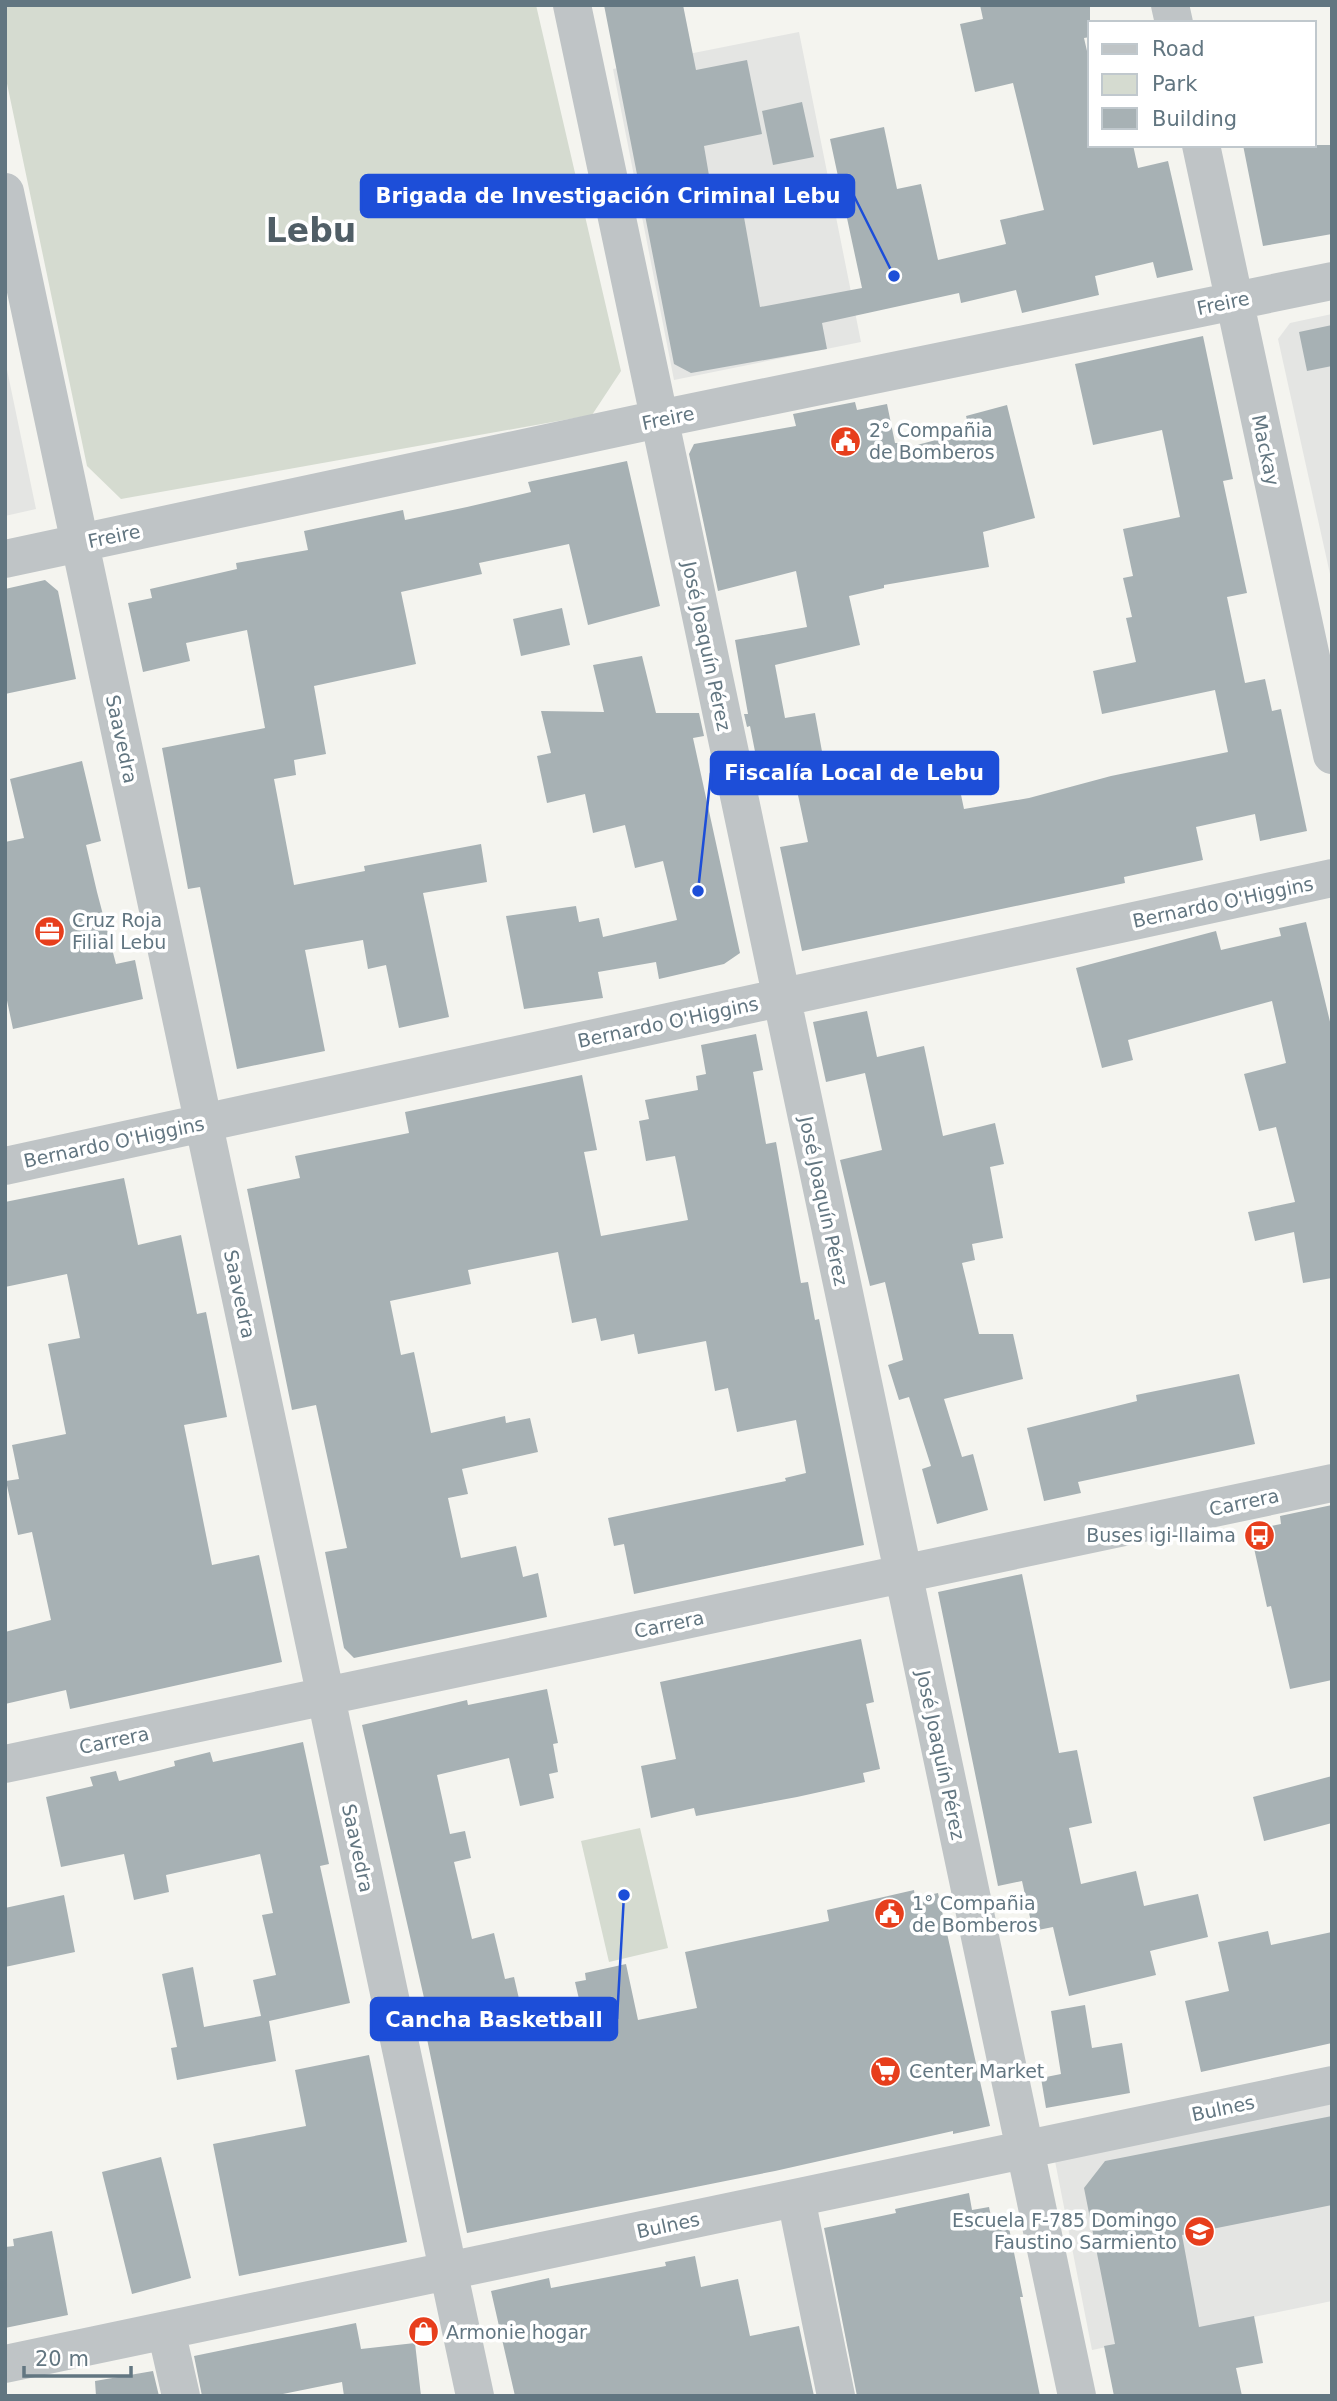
<svg xmlns="http://www.w3.org/2000/svg" width="1337" height="2401" viewBox="0 0 1337 2401" font-family="'DejaVu Sans',sans-serif">
<style>
.built{fill:#e4e5e3}
.green{fill:#d5dbd0}
.building{fill:#a7b1b4}
.lines{fill:none;stroke-linecap:round;stroke-linejoin:round}
.minor{stroke:#bfc4c6;stroke-width:38}
.labels{text-anchor:middle;stroke-width:7;stroke-linejoin:round;paint-order:stroke}
.street-label{font-size:19px;fill:#627681;stroke:#fff}
.poi-label{font-size:19px;fill:#627681;stroke:#fff;text-anchor:start}
.town-label{font-size:33px;font-weight:bold;fill:#505e66;stroke:#fff}
.leader{fill:none;stroke:#1d4ed8;stroke-width:2.5}
.callout-dot{fill:#1d4ed8;stroke:#fff;stroke-width:2.5}
.callout{fill:#1d4ed8;stroke:#1d4ed8;stroke-width:2.5}
.callout-label{font-size:21px;text-anchor:middle;font-weight:bold;fill:#fff}
</style>
<rect width="100%" height="100%" fill="#f4f4ef"/>
<path class="built" d="M 799,32 L 861,342 L 674,380 L 613,69 Z
M 1332,314 L 1332,583 L 1278,339 L 1290,323 Z
M 5,360 L 36,509 L 5,516 Z
M 1332,2104 L 1332,2301 L 1092,2350 L 1055,2161 Z"/>
<path class="green" d="M 5,5 L 536,5 L 621,371 L 592,415 L 121,499 L 87,466 L 5,74 Z
M 640,1828 L 668,1948 L 609,1962 L 581,1841 Z"/>
<path class="building" d="M 604,5 L 683,5 L 696,70 L 747,60 L 762,134 L 704,146 L 715,211 L 742,206 L 760,307 L 862,288 L 830,139 L 884,127 L 897,189 L 921,184 L 938,260 L 1006,244 L 1000,220 L 1044,210 L 1013,83 L 975,92 L 960,24 L 983,19 L 980,5 L 1090,5 L 1090,37 L 1084,38 L 1090,64 L 1090,145 L 1133,145 L 1138,168 L 1168,161 L 1193,270 L 1157,278 L 1153,262 L 1095,276 L 1099,295 L 1022,313 L 1016,290 L 961,303 L 959,293 L 822,323 L 827,349 L 691,373 L 674,364 Z
M 802,102 L 814,157 L 773,165 L 762,111 Z
M 1243,145 L 1332,145 L 1332,234 L 1263,246 Z
M 1332,325 L 1332,366 L 1307,371 L 1299,332 Z
M 1203,336 L 1233,479 L 1223,481 L 1247,593 L 1227,597 L 1245,683 L 1265,679 L 1272,711 L 1281,709 L 1307,831 L 1260,841 L 1255,814 L 1196,827 L 1203,860 L 1124,877 L 1125,883 L 802,951 L 780,847 L 808,842 L 795,781 L 762,787 L 750,726 L 747,727 L 744,714 L 748,714 L 735,640 L 807,627 L 796,571 L 718,591 L 689,454 L 694,444 L 796,426 L 793,414 L 855,402 L 857,410 L 887,404 L 895,443 L 900,443 L 902,449 L 970,431 L 966,416 L 1007,405 L 1035,518 L 983,532 L 989,567 L 884,585 L 884,588 L 849,596 L 860,645 L 775,665 L 785,718 L 815,713 L 827,779 L 952,752 L 964,809 L 1029,798 L 1111,776 L 1228,752 L 1215,690 L 1102,714 L 1093,671 L 1136,662 L 1126,618 L 1132,617 L 1123,578 L 1133,576 L 1123,529 L 1180,517 L 1162,430 L 1093,445 L 1075,364 Z
M 627,461 L 660,606 L 588,625 L 569,544 L 479,563 L 482,574 L 401,592 L 416,664 L 314,686 L 326,754 L 294,760 L 296,775 L 274,779 L 294,885 L 365,871 L 364,866 L 481,844 L 487,882 L 423,893 L 449,1017 L 399,1028 L 386,965 L 368,969 L 363,940 L 305,950 L 325,1051 L 237,1069 L 200,887 L 188,889 L 162,748 L 265,728 L 247,630 L 186,643 L 190,661 L 143,672 L 128,603 L 152,598 L 150,589 L 237,569 L 236,563 L 308,550 L 304,531 L 403,510 L 405,520 L 467,507 L 531,492 L 528,482 Z
M 45,580 L 58,591 L 76,679 L 5,694 L 5,589 Z
M 562,608 L 570,645 L 521,656 L 513,619 Z
M 642,656 L 656,713 L 699,713 L 704,736 L 693,738 L 740,953 L 724,964 L 659,979 L 656,962 L 598,972 L 603,998 L 524,1009 L 506,916 L 576,906 L 579,922 L 599,918 L 603,937 L 677,920 L 663,861 L 635,868 L 625,825 L 593,833 L 585,794 L 547,803 L 537,756 L 551,753 L 541,711 L 604,712 L 593,665 Z
M 82,761 L 101,841 L 86,845 L 97,892 L 116,964 L 135,960 L 143,999 L 13,1029 L 5,991 L 5,842 L 24,838 L 10,779 Z
M 1306,922 L 1332,1030 L 1332,1278 L 1303,1283 L 1294,1232 L 1255,1241 L 1248,1212 L 1295,1202 L 1276,1127 L 1259,1131 L 1244,1074 L 1286,1063 L 1272,1001 L 1128,1040 L 1133,1060 L 1102,1068 L 1076,968 L 1216,931 L 1221,950 L 1281,936 L 1279,928 Z
M 867,1011 L 877,1057 L 924,1046 L 943,1136 L 995,1123 L 1004,1164 L 990,1167 L 1003,1238 L 972,1244 L 975,1260 L 962,1263 L 979,1334 L 1013,1334 L 1023,1379 L 944,1399 L 962,1457 L 973,1454 L 988,1510 L 937,1524 L 922,1469 L 931,1466 L 909,1397 L 899,1400 L 888,1365 L 903,1360 L 885,1282 L 870,1286 L 840,1160 L 882,1150 L 865,1073 L 826,1082 L 813,1022 Z
M 756,1034 L 763,1070 L 753,1072 L 766,1144 L 776,1142 L 801,1283 L 808,1282 L 815,1320 L 819,1319 L 864,1545 L 634,1594 L 624,1544 L 614,1546 L 608,1518 L 786,1481 L 785,1478 L 806,1473 L 796,1420 L 737,1432 L 728,1388 L 715,1391 L 706,1341 L 638,1354 L 634,1334 L 601,1341 L 596,1318 L 572,1323 L 558,1252 L 468,1270 L 471,1284 L 390,1301 L 401,1355 L 414,1352 L 431,1433 L 505,1416 L 506,1423 L 530,1418 L 538,1452 L 462,1469 L 468,1494 L 448,1498 L 461,1558 L 516,1546 L 523,1577 L 538,1573 L 547,1617 L 354,1658 L 344,1648 L 325,1552 L 347,1548 L 316,1405 L 292,1410 L 247,1189 L 300,1178 L 295,1156 L 409,1133 L 405,1112 L 582,1075 L 597,1150 L 584,1152 L 601,1236 L 688,1220 L 675,1156 L 646,1161 L 639,1121 L 649,1119 L 645,1100 L 698,1090 L 696,1076 L 706,1074 L 701,1045 Z
M 124,1178 L 138,1245 L 181,1235 L 197,1314 L 206,1312 L 227,1417 L 184,1425 L 212,1565 L 259,1555 L 282,1662 L 70,1709 L 66,1690 L 5,1704 L 5,1632 L 51,1620 L 32,1532 L 18,1535 L 6,1481 L 19,1479 L 12,1445 L 66,1434 L 48,1344 L 80,1338 L 67,1274 L 5,1287 L 5,1202 Z
M 1239,1374 L 1255,1444 L 1078,1482 L 1081,1493 L 1044,1501 L 1027,1428 L 1137,1401 L 1136,1395 Z
M 1332,1505 L 1332,1680 L 1290,1689 L 1271,1606 L 1267,1607 L 1250,1530 L 1281,1524 L 1280,1516 Z
M 1022,1574 L 1059,1753 L 1077,1750 L 1092,1823 L 1069,1828 L 1081,1884 L 1136,1871 L 1144,1906 L 1198,1894 L 1208,1937 L 1150,1951 L 1156,1975 L 1069,1996 L 1053,1927 L 1033,1931 L 1022,1881 L 998,1886 L 938,1592 Z
M 861,1639 L 874,1702 L 866,1704 L 880,1769 L 863,1773 L 865,1782 L 797,1797 L 696,1816 L 694,1808 L 651,1818 L 641,1766 L 676,1759 L 660,1682 Z
M 547,1689 L 558,1743 L 553,1744 L 558,1772 L 549,1774 L 554,1798 L 520,1806 L 509,1758 L 437,1775 L 450,1834 L 465,1831 L 471,1858 L 454,1862 L 472,1939 L 494,1933 L 505,1979 L 514,1977 L 525,2025 L 582,2012 L 575,1982 L 586,1980 L 585,1973 L 626,1964 L 638,2020 L 697,2008 L 685,1952 L 829,1921 L 827,1910 L 914,1890 L 915,1898 L 938,1893 L 990,2126 L 953,2134 L 953,2131 L 775,2171 L 467,2233 L 426,2034 L 432,2033 L 362,1725 L 467,1700 L 468,1705 Z
M 303,1742 L 329,1864 L 320,1866 L 350,2003 L 269,2021 L 276,2061 L 177,2080 L 171,2048 L 177,2047 L 162,1974 L 193,1967 L 204,2027 L 261,2016 L 253,1980 L 276,1975 L 262,1915 L 273,1913 L 260,1854 L 166,1875 L 169,1892 L 134,1900 L 124,1854 L 61,1867 L 46,1797 L 93,1786 L 90,1777 L 116,1771 L 119,1781 L 175,1766 L 174,1761 L 210,1752 L 213,1762 Z
M 1332,1776 L 1332,1823 L 1264,1841 L 1253,1797 Z
M 64,1895 L 75,1952 L 5,1967 L 5,1908 Z
M 1268,1931 L 1271,1945 L 1332,1932 L 1332,2043 L 1201,2072 L 1185,2001 L 1229,1991 L 1218,1942 Z
M 1085,2005 L 1092,2048 L 1122,2043 L 1130,2093 L 1046,2108 L 1041,2078 L 1061,2074 L 1051,2011 Z
M 369,2055 L 407,2242 L 239,2276 L 213,2144 L 306,2126 L 295,2070 Z
M 1332,2116 L 1332,2205 L 1182,2235 L 1199,2327 L 1254,2316 L 1263,2363 L 1236,2368 L 1242,2396 L 1114,2396 L 1104,2346 L 1115,2344 L 1084,2188 L 1105,2161 Z
M 161,2157 L 191,2278 L 132,2294 L 102,2172 Z
M 969,2193 L 972,2210 L 989,2207 L 992,2221 L 1007,2218 L 1023,2297 L 1020,2297 L 1040,2396 L 857,2396 L 824,2228 L 896,2213 L 895,2209 Z
M 52,2231 L 68,2315 L 5,2328 L 5,2247 L 14,2246 L 13,2239 Z
M 695,2256 L 701,2287 L 738,2279 L 750,2336 L 799,2326 L 814,2396 L 515,2396 L 491,2291 L 549,2278 L 551,2288 L 666,2266 L 665,2262 Z
M 356,2323 L 361,2349 L 415,2343 L 421,2396 L 344,2396 L 342,2382 L 273,2396 L 202,2396 L 194,2356 Z
M 153,2371 L 159,2396 L 96,2396 L 95,2381 Z"/>
<g class="lines">
<path class="minor" d="M 572,5 L 1077,2396
M 1170,5 L 1174,23
M 1201,145 L 1332,755
M 5,192 L 475,2396
M 5,559 L 659,419 L 1332,281
M 5,1166 L 1332,878
M 5,1764 L 1332,1483
M 796,2198 L 836,2396
M 166,2330 L 181,2396
M 5,2364 L 1332,2085"/>
</g>
<defs>
<symbol id="civic-disc" viewBox="-11 -11 22 22"><circle r="9.5" fill="#e73e1c" stroke="#fff"/><path d="M-.6-6.5H3V-4.5H.6V-3L4-1V1h2V6H-6V1h2V-1L-.6-3ZM-1.2 2.5V6h2.4V2.5Z" fill="#fff"/></symbol>
<symbol id="office-disc" viewBox="-11 -11 22 22"><circle r="9.5" fill="#e73e1c" stroke="#fff"/><path d="M-6-3h4V-5.5h4V-3h4V5H-6ZM-1-4.5V-3h2v-1.5ZM-6 0V1H6V0Z" fill="#fff"/></symbol>
<symbol id="bus-disc" viewBox="-11 -11 22 22"><circle r="9.5" fill="#e73e1c" stroke="#fff"/><path d="M-5-6H5V4H4V6H2V4H-2V6H-4V4H-5ZM-3.5-4V0h7V-4ZM-3.5 1.2v1.5H-2V1.2ZM2 1.2v1.5H3.5V1.2Z" fill="#fff"/></symbol>
<symbol id="supermarket-disc" viewBox="-11 -11 22 22"><circle r="9.5" fill="#e73e1c" stroke="#fff"/><path d="M-6-5.5h2.5l.6 2H6L4.5 2H-2.5L-4.4-4H-6ZM-1.5 3.2a1.3 1.3 0 1 0 .1 0ZM3 3.2a1.3 1.3 0 1 0 .1 0Z" fill="#fff"/></symbol>
<symbol id="school-disc" viewBox="-11 -11 22 22"><circle r="9.5" fill="#e73e1c" stroke="#fff"/><path d="M0-5L7-2L0 1L-7-2ZM-4 1L0 2.5L4 1V4Q0 6-4 4Z" fill="#fff"/></symbol>
<symbol id="shop-disc" viewBox="-11 -11 22 22"><circle r="9.5" fill="#e73e1c" stroke="#fff"/><path d="M-5-2.5h2.3a2.7 3.5 0 0 1 5.4 0H5L5.5 6h-11ZM-1.5-2.5h3a1.5 2.3 0 0 0-3 0Z" fill="#fff"/></symbol>
</defs>
<g fill-rule="evenodd">
<use href="#civic-disc" x="828" y="424" width="35" height="35"/>
<use href="#office-disc" x="32" y="914" width="35" height="35"/>
<use href="#bus-disc" x="1242" y="1518" width="35" height="35"/>
<use href="#civic-disc" x="872" y="1896" width="35" height="35"/>
<use href="#supermarket-disc" x="868" y="2054" width="35" height="35"/>
<use href="#school-disc" x="1182" y="2214" width="35" height="35"/>
<use href="#shop-disc" x="406" y="2314" width="35" height="35"/>
</g>
<g class="labels">
<g class="street-label">
<text transform="translate(1223 303) rotate(-12)" y="7">Freire</text>
<text transform="translate(668 418) rotate(-12)" y="7">Freire</text>
<text transform="translate(1266 450) rotate(78)" y="7">Mackay</text>
<text transform="translate(114 536) rotate(-12)" y="7">Freire</text>
<text transform="translate(707 646) rotate(78)" y="7">José Joaquín Pérez</text>
<text transform="translate(122 739) rotate(78)" y="7">Saavedra</text>
<text transform="translate(1223 902) rotate(-12)" y="7">Bernardo O'Higgins</text>
<text transform="translate(668 1022) rotate(-12)" y="7">Bernardo O'Higgins</text>
<text transform="translate(114 1142) rotate(-12)" y="7">Bernardo O'Higgins</text>
<text transform="translate(824 1201) rotate(78)" y="7">José Joaquín Pérez</text>
<text transform="translate(240 1294) rotate(78)" y="7">Saavedra</text>
<text transform="translate(1244 1502) rotate(-12)" y="7">Carrera</text>
<text transform="translate(669 1624) rotate(-12)" y="7">Carrera</text>
<text transform="translate(114 1740) rotate(-12)" y="7">Carrera</text>
<text transform="translate(941 1755) rotate(78)" y="7">José Joaquín Pérez</text>
<text transform="translate(358 1848) rotate(78)" y="7">Saavedra</text>
<text transform="translate(1223 2108) rotate(-12)" y="7">Bulnes</text>
<text transform="translate(668 2225) rotate(-12)" y="7">Bulnes</text>
</g>
<g class="poi-label">
<text x="869" y="437">2° Compañia<tspan x="869" dy="22">de Bomberos</tspan></text>
<text x="72" y="927">Cruz Roja<tspan x="72" dy="22">Filial Lebu</tspan></text>
<text x="1236" y="1542" text-anchor="end">Buses igi-llaima</text>
<text x="912" y="1910">1° Compañia<tspan x="912" dy="22">de Bomberos</tspan></text>
<text x="909" y="2078">Center Market</text>
<text x="1177" y="2227" text-anchor="end">Escuela F-785 Domingo<tspan x="1177" dy="22">Faustino Sarmiento</tspan></text>
<text x="446" y="2339">Armonie hogar</text>
</g>
<g class="town-label">
<text x="311" y="242">Lebu</text>
</g>
</g>
<path class="leader" d="M894 276L854 196M698 891L711 773M624 1895L617 2019"/>
<g class="callout-dot">
<circle cx="894" cy="276" r="7"/>
<circle cx="698" cy="891" r="7"/>
<circle cx="624" cy="1895" r="7"/>
</g>
<g class="callout">
<rect x="361" y="175" width="493" height="42" rx="7"/>
<rect x="711" y="752" width="287" height="42" rx="7"/>
<rect x="371" y="1998" width="246" height="42" rx="7"/>
</g>
<g class="callout-label">
<text x="608" y="203">Brigada de Investigación Criminal Lebu</text>
<text x="854" y="780">Fiscalía Local de Lebu</text>
<text x="494" y="2027">Cancha Basketball</text>
</g>
<rect width="1337" height="2401" fill="none" stroke="#627681" stroke-width="14"/>
<rect x="1088" y="21" width="228" height="126" fill="#ffffff" stroke="#c0c8cd" stroke-width="2"/>
<rect x="1102" y="44" width="35" height="10" fill="#bfc4c6" stroke="#c0c8cd" stroke-width="2"/>
<text x="1152" y="56" font-size="21" fill="#627681">Road</text>
<rect x="1102" y="74" width="35" height="21" fill="#d5dbd0" stroke="#c0c8cd" stroke-width="2"/>
<text x="1152" y="91" font-size="21" fill="#627681">Park</text>
<rect x="1102" y="108" width="35" height="21" fill="#a7b1b4" stroke="#c0c8cd" stroke-width="2"/>
<text x="1152" y="126" font-size="21" fill="#627681">Building</text>
<path d="M24 2366v10h107v-10" fill="none" stroke="#627681" stroke-width="3.5"/>
<text x="35" y="2366" font-size="21" fill="#627681" stroke="#ffffff" stroke-width="5" paint-order="stroke">20 m</text>
</svg>
